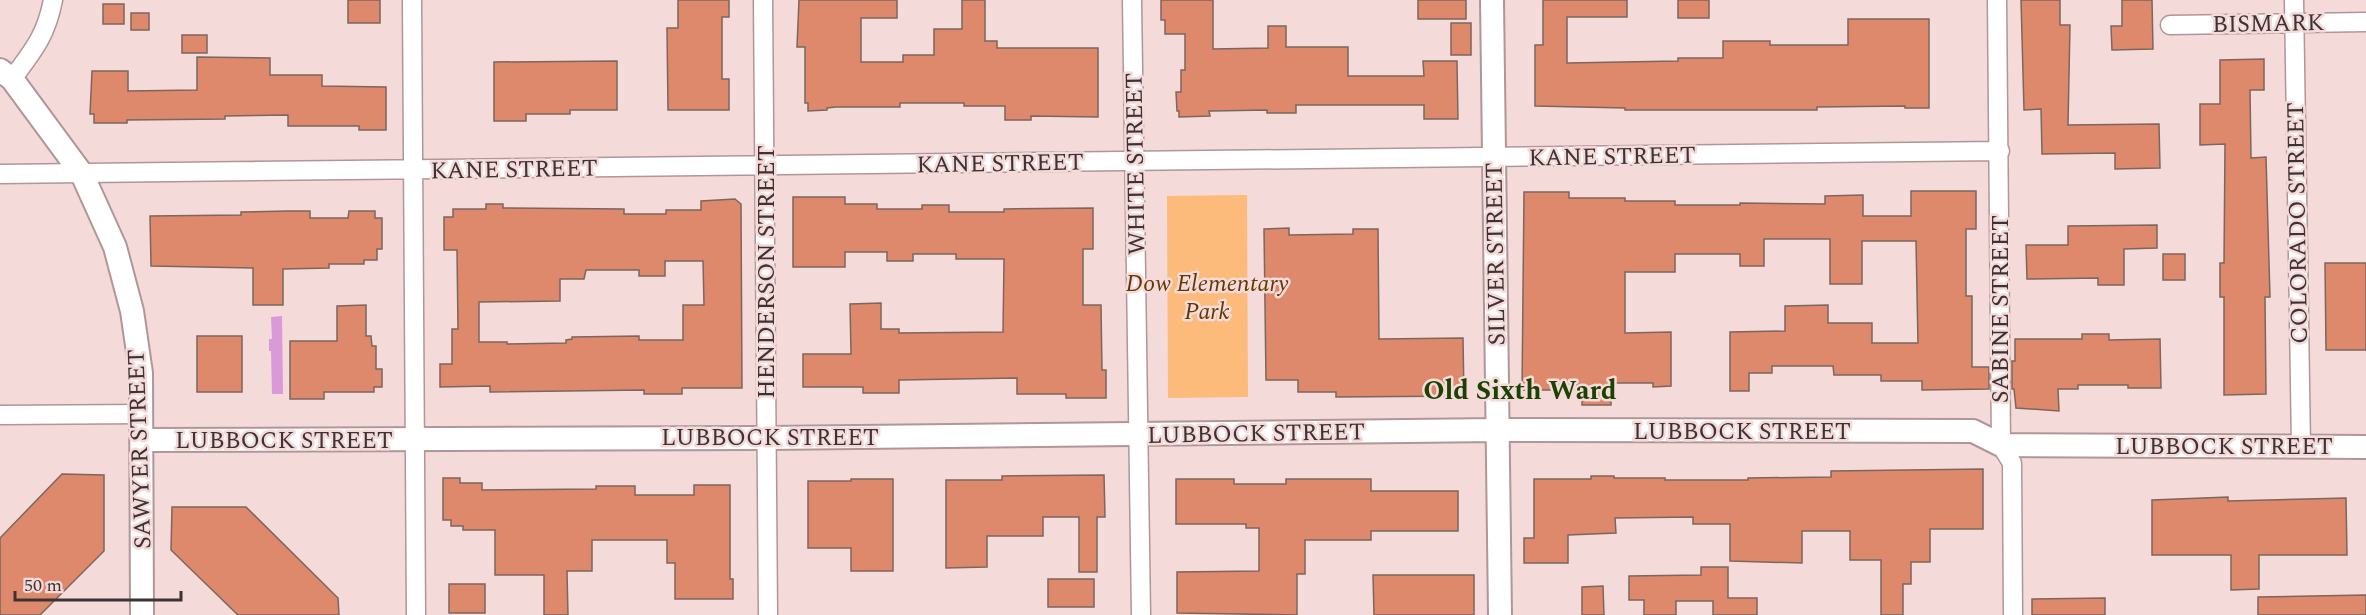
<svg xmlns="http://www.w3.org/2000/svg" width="2366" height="615" viewBox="0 0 2366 615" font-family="Spectral,serif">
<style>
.green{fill:#fcba7b}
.water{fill:#da99d7}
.building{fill:#de896b;stroke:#7c665e;stroke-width:1.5;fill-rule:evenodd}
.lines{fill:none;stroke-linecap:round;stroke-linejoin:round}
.minor-casing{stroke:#b09697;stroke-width:21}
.tertiary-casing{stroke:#b09697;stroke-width:26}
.minor{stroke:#fff;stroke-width:18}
.tertiary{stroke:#fff;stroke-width:22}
.labels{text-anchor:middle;stroke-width:5;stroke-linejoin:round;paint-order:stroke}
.street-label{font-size:24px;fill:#3e3334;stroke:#f5dada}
.park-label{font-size:24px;font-style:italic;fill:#633802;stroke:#f5dada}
.quarter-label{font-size:27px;font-weight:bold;fill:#1b4201;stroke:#f5dada}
</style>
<rect width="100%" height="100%" fill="#f5dada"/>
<path class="green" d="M 1247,195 L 1248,397 L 1168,398 L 1167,196 Z"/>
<path class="water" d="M 282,316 L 283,394 L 272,394 L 271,351 L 269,351 L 269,339 L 272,339 L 271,317 Z"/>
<path class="building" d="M 348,0 L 380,0 L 380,23 L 348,23 Z
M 678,0 L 729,0 L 729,17 L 722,17 L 722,79 L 729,79 L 729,110 L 668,110 L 667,28 L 678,28 Z
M 799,0 L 897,0 L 897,18 L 861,18 L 861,62 L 903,62 L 903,55 L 934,55 L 934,29 L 962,29 L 962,0 L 985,0 L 985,41 L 997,41 L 997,48 L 1098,48 L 1098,117 L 1031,116 L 1031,120 L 1005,120 L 1005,106 L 964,106 L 964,103 L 900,103 L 900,107 L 836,107 L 827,108 L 827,110 L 808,111 L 808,103 L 805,103 L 805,47 L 797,47 Z
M 1161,0 L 1213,0 L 1213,49 L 1268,48 L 1268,26 L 1286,26 L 1286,47 L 1348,47 L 1348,76 L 1424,76 L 1423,61 L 1457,61 L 1458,119 L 1424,119 L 1424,105 L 1296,105 L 1296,113 L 1267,113 L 1267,110 L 1212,111 L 1209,111 L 1210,116 L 1179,117 L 1179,111 L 1177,111 L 1176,92 L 1181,92 L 1181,70 L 1185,70 L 1185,34 L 1165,34 L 1165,20 L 1161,20 Z
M 1418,0 L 1466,0 L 1466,19 L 1418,19 Z
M 1543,0 L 1627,0 L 1627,17 L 1567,17 L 1567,63 L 1678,61 L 1678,58 L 1723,58 L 1723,41 L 1770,41 L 1770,45 L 1848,45 L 1848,19 L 1929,19 L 1929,108 L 1905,108 L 1905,106 L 1817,107 L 1817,110 L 1625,110 L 1625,108 L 1535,106 L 1535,45 L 1543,45 Z
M 1678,0 L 1709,0 L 1709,18 L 1678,18 Z
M 2021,0 L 2060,0 L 2060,25 L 2070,25 L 2068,125 L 2159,124 L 2160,168 L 2115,169 L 2115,153 L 2042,154 L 2041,109 L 2024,110 Z
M 2122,0 L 2152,0 L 2153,49 L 2112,50 L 2111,26 L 2122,26 Z
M 103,4 L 124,4 L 124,24 L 103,24 Z
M 131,13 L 149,13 L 149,30 L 131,30 Z
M 1451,23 L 1471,23 L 1471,55 L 1451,55 Z
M 182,35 L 207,35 L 207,53 L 182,53 Z
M 197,57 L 270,58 L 270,75 L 322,75 L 322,86 L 386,87 L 386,130 L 359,130 L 359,126 L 288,126 L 288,115 L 225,116 L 225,119 L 127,120 L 127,123 L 94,123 L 94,114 L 90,114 L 92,71 L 128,71 L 128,91 L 197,90 Z
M 2264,59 L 2264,90 L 2250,90 L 2251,158 L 2266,157 L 2270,297 L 2265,297 L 2266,394 L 2224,395 L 2224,297 L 2220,297 L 2220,263 L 2224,263 L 2225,144 L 2200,145 L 2200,104 L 2220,104 L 2220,60 Z
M 617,61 L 617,110 L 570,110 L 570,114 L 526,114 L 526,121 L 494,121 L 494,62 Z
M 1911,191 L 1976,191 L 1976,229 L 1966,229 L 1966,296 L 1972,296 L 1972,367 L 1989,367 L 1989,389 L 1922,390 L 1922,381 L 1881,381 L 1881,375 L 1834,375 L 1833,366 L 1772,366 L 1772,373 L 1749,373 L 1749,391 L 1730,391 L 1730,332 L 1785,331 L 1785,306 L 1828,305 L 1828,323 L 1872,323 L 1872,343 L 1918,343 L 1916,241 L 1862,241 L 1862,284 L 1830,284 L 1830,239 L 1764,239 L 1764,266 L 1740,266 L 1740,254 L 1675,254 L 1675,272 L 1625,272 L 1625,333 L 1671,332 L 1671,386 L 1653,387 L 1653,383 L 1611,383 L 1611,405 L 1582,405 L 1582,390 L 1522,390 L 1524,192 L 1569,192 L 1569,198 L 1625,198 L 1625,201 L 1675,201 L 1675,205 L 1740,205 L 1740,203 L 1825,204 L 1825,196 L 1863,195 L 1863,216 L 1911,216 Z
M 793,197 L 845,197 L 845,204 L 877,204 L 877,209 L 922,209 L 922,205 L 949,205 L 949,212 L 1004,212 L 1004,209 L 1093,208 L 1093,249 L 1083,249 L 1083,305 L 1101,305 L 1102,370 L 1106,370 L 1106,398 L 1066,398 L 1066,394 L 1017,394 L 1017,378 L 899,380 L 899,393 L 863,393 L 863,387 L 803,387 L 803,354 L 851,354 L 850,304 L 881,303 L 881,329 L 899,329 L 899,333 L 1003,332 L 1004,259 L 956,259 L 956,254 L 913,254 L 913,261 L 887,261 L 887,252 L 845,252 L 845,267 L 793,267 Z
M 735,199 L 741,204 L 742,388 L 682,388 L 682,394 L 644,394 L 644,390 L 490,392 L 490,386 L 440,387 L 440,364 L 452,364 L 452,329 L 458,329 L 457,250 L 444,250 L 444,217 L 453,217 L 453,209 L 486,209 L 486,204 L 503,204 L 503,208 L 624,209 L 624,214 L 666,214 L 666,210 L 701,210 L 701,201 ZM 665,261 L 703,261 L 704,305 L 683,305 L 683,340 L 639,340 L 639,336 L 572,337 L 572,339 L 566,340 L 566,343 L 507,344 L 507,342 L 479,342 L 479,302 L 560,301 L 560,279 L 584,279 L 586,270 L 639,270 L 639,276 L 665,276 Z
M 288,211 L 310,211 L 310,218 L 348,218 L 349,211 L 375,211 L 375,218 L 382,218 L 382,249 L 377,249 L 377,260 L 364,260 L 364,264 L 329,264 L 329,268 L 283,269 L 283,305 L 253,305 L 253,268 L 151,266 L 150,216 L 241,215 L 241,212 Z
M 2157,225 L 2157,248 L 2124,249 L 2124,285 L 2098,285 L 2098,278 L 2027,279 L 2026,245 L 2068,245 L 2068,226 Z
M 1289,228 L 1289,235 L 1353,234 L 1353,229 L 1378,229 L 1379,339 L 1463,338 L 1464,396 L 1336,397 L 1336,392 L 1298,392 L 1298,380 L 1266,380 L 1264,229 Z
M 2163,254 L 2185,254 L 2185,280 L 2163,280 Z
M 2325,263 L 2366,263 L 2366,350 L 2326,350 Z
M 366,305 L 366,336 L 371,336 L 372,346 L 376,346 L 376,369 L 382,369 L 382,387 L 374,387 L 374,392 L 324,392 L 324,399 L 290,399 L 290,341 L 337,341 L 337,306 Z
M 2082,334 L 2109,334 L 2109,340 L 2160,339 L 2161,388 L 2128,388 L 2128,385 L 2078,385 L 2078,389 L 2058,389 L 2059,411 L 2016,408 L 2014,389 L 2012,389 L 2012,361 L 2015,361 L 2015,339 L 2082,339 Z
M 197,336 L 242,336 L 242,392 L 197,392 Z
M 1983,469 L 1983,529 L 1930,529 L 1930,562 L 1911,562 L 1911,584 L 1903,584 L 1903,615 L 1881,615 L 1881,560 L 1850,560 L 1850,531 L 1802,531 L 1802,563 L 1730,561 L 1730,524 L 1693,524 L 1693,517 L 1615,518 L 1616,533 L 1568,535 L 1568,563 L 1524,563 L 1524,538 L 1534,538 L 1534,479 L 1591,479 L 1591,476 L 1614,476 L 1614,478 L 1665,478 L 1665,480 L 1748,480 L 1748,478 L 1831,477 L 1831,471 Z
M 62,474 L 104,475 L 104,551 L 40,615 L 0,615 L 0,538 Z
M 1104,475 L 1105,517 L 1097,517 L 1097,572 L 1079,572 L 1079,517 L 1043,517 L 1043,536 L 987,536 L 987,567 L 946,568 L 946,480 L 1002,480 L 1002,476 Z
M 443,478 L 460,478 L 460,483 L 482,483 L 482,490 L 596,489 L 596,486 L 635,486 L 635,495 L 694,495 L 694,485 L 730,485 L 730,579 L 733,579 L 733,599 L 675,599 L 675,563 L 667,563 L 667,540 L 592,540 L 592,571 L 567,571 L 568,615 L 544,615 L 544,575 L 495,575 L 495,530 L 463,530 L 463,526 L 451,526 L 451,520 L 443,520 Z
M 851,479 L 893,479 L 893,571 L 851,571 L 851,548 L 808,548 L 808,481 L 851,481 Z
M 1176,479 L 1234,479 L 1234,484 L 1286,484 L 1286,479 L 1371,479 L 1371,491 L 1458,491 L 1458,531 L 1371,531 L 1371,540 L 1305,540 L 1305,574 L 1297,574 L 1297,615 L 1177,613 L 1177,572 L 1259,571 L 1259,528 L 1246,528 L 1246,524 L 1176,524 Z
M 2228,497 L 2228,501 L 2346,498 L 2347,555 L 2259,555 L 2259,589 L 2231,590 L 2231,555 L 2152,555 L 2152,500 Z
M 172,507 L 246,507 L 338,598 L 339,615 L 238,615 L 171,550 Z
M 1701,567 L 1728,567 L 1728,598 L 1757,598 L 1757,615 L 1713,615 L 1713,601 L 1676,601 L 1676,615 L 1644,615 L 1644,600 L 1629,600 L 1629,576 L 1701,575 Z
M 1373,575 L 1474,575 L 1474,615 L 1374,615 Z
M 1048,579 L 1094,579 L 1094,607 L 1048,607 Z
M 449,584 L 485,584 L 485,613 L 449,613 Z
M 1603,586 L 1604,615 L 1582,615 L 1582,587 Z
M 2366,595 L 2366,615 L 2258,615 L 2258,597 Z
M 2105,598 L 2105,615 L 2032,615 L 2032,599 Z"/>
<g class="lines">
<defs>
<path id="minor" d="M 412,0 L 416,615
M 763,0 L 768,615
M 1132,0 L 1141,615
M 1997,0 L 2001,445 L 2012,463 L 2013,615
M 2294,0 L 2301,447
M 2170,25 L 2366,22
M 12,79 C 33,51 46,36 53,0
M 0,174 L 2000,151
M 0,415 L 142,414"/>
<path id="tertiary" d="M 1492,0 L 1500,615
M 0,70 L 12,79 L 82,174 L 115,247 L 132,311 L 141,373 L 142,615
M 142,440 L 767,438 L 1497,430 L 1973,431 L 2001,445 L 2366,447"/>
</defs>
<use href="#minor" class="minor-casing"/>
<use href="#tertiary" class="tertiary-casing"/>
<use href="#minor" class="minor"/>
<use href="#tertiary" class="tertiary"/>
</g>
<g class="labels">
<g class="street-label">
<text transform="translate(2268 23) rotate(-1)" y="8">BISMARK</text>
<text transform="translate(1612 156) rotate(-1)" y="8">KANE STREET</text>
<text transform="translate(1000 163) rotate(-1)" y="8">KANE STREET</text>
<text transform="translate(1135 164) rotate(-91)" y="8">WHITE STREET</text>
<text transform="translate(514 169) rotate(-1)" y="8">KANE STREET</text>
<text transform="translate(2297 223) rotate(-91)" y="8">COLORADO STREET</text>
<text transform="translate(1495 254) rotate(-91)" y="8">SILVER STREET</text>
<text transform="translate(766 272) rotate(-90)" y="8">HENDERSON STREET</text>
<text transform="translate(2000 309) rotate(-90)" y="8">SABINE STREET</text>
<text x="1742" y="439">LUBBOCK STREET</text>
<text transform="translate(1256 433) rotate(-1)" y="8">LUBBOCK STREET</text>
<text x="770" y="445">LUBBOCK STREET</text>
<text x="284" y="448">LUBBOCK STREET</text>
<text x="2224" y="454">LUBBOCK STREET</text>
<text transform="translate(139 449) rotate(-92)" y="8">SAWYER STREET</text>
</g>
<g class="park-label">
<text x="1207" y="291">Dow Elementary<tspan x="1207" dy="28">Park</tspan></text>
</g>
<g class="quarter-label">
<text x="1520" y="399">Old Sixth Ward</text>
</g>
</g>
<path d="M15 591v9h166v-9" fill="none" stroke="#3e3334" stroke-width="3"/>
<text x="24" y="591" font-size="18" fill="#3e3334" stroke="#f5dada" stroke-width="4.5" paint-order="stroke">50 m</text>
</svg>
